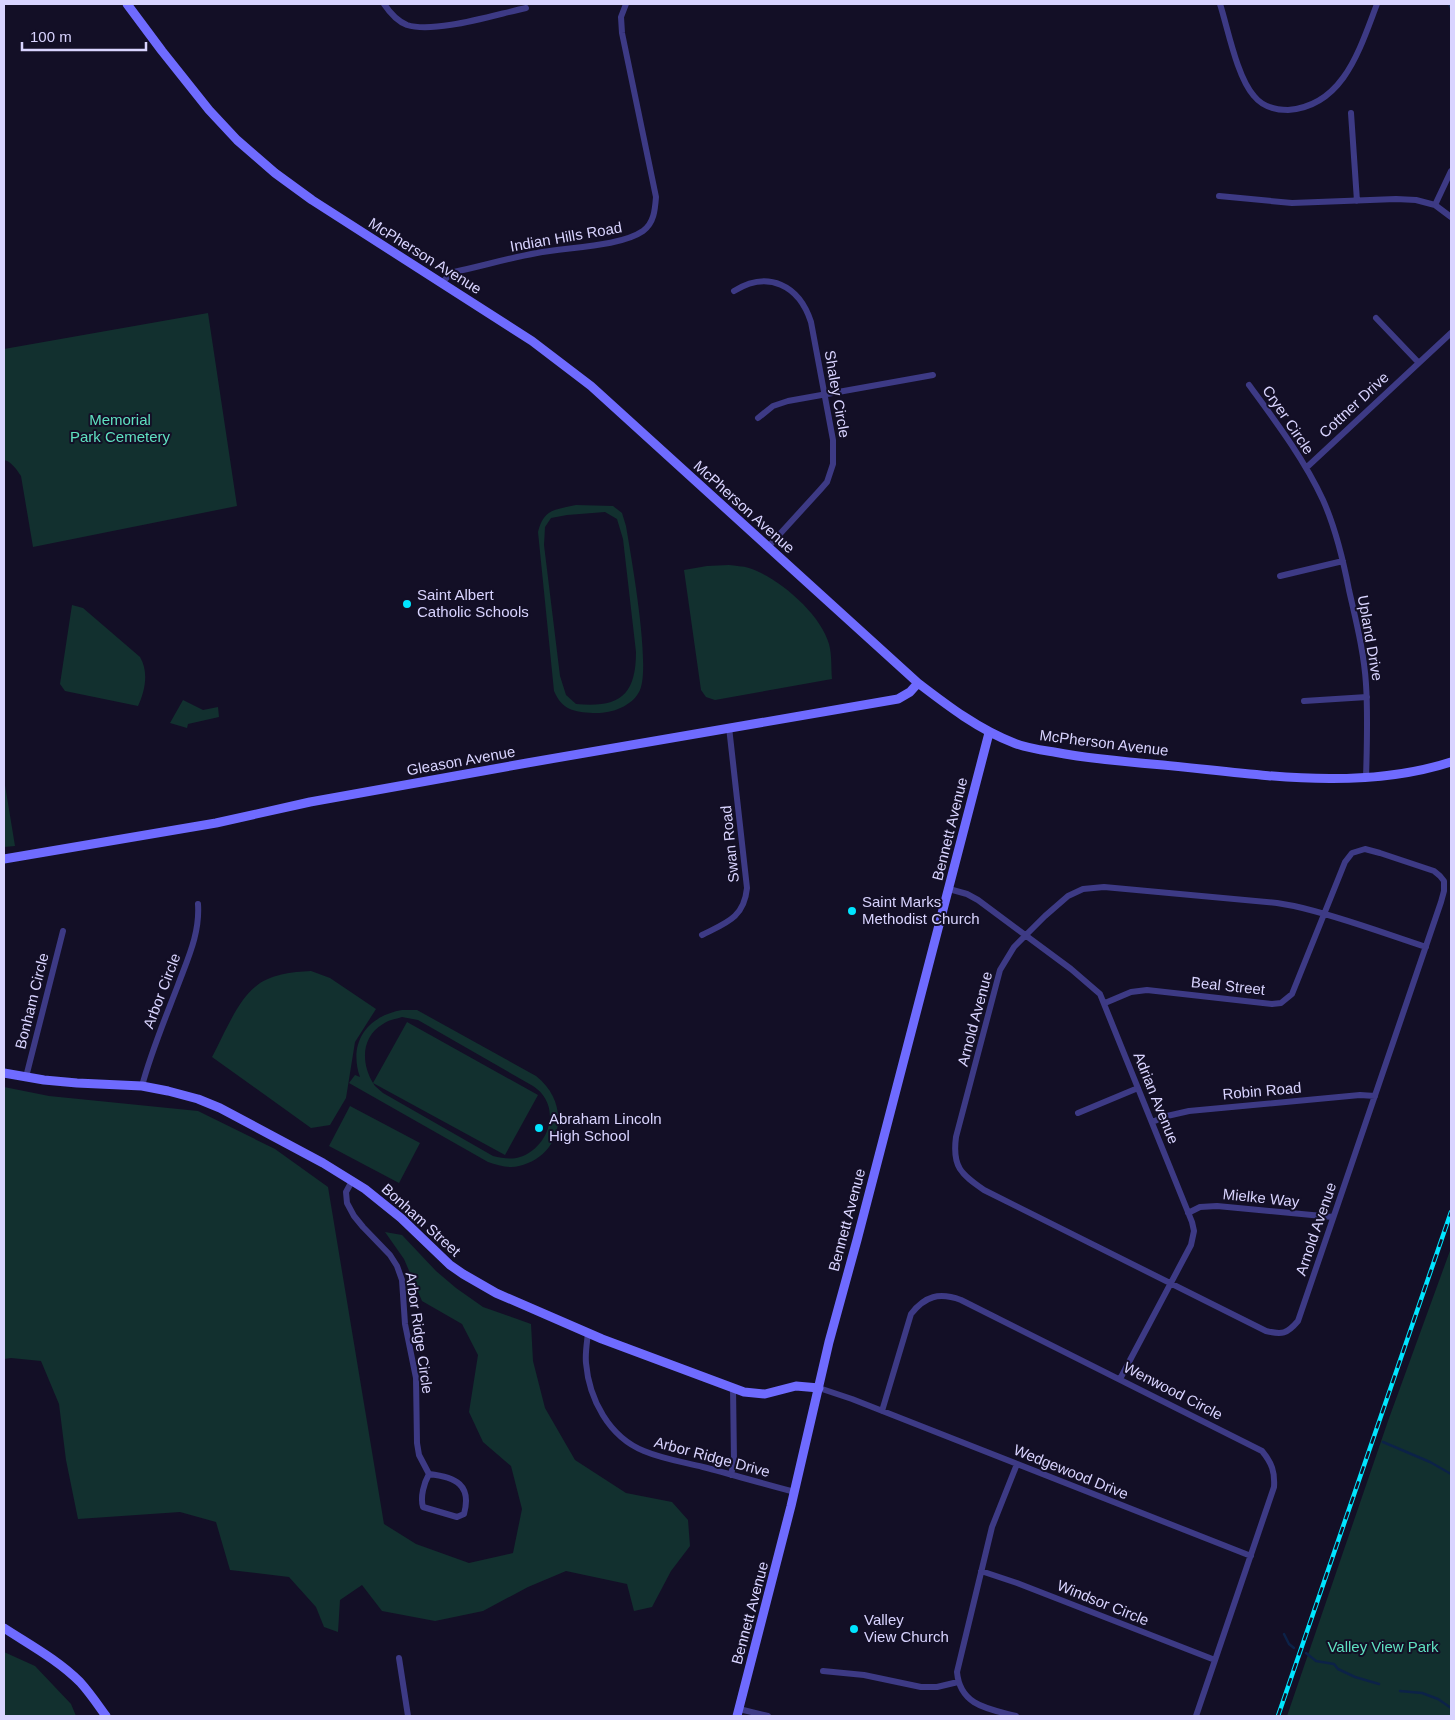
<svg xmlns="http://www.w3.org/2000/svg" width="1455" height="1720" viewBox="0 0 1455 1720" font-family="Helvetica,sans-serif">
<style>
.green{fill:#12302f;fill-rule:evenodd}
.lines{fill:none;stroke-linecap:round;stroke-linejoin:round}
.stream{stroke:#0c2248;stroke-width:2.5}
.street{stroke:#3d3a85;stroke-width:6}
.secondary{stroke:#6f6bff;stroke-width:9}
.rail-casing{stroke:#00e5ff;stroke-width:4.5}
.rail{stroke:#130f26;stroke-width:2.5;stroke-dasharray:8;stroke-linecap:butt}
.poi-dot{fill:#00e5ff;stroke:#130f26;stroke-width:2}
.labels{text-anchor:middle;stroke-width:4;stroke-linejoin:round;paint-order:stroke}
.street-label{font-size:15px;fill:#d9d4ff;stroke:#130f26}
.park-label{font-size:15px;fill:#5fe0c0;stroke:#130f26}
.poi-label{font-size:15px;fill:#d9d4ff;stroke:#130f26;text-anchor:start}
</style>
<rect width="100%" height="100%" fill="#130f26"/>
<path class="green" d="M 208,313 L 237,506 L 33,547 L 21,476 C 17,470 11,461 4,460 L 4,349 Z
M 576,505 L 613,506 L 622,513 L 626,526 C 631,556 652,671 639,692 C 631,707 610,714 593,713 C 574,712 562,710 554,691 L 538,532 C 544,509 554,510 576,505 ZM 605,512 L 617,519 L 623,539 L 636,652 C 636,696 619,708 576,704 L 566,695 L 560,676 L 544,545 L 545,527 L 551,518 L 567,515 Z
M 729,565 C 735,566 743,566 749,568 C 778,577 821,614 829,644 C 832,655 831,668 832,679 L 715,700 L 706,697 L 701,690 L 684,570 L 707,566 Z
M 72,605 L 83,608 L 140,657 C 149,672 145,691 138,706 L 65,691 L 60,684 Z
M 183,700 L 203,710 L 218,707 L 219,717 L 188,724 L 187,728 L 170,723 Z
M 4,779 L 15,846 L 4,847 Z
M 311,971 L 330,978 L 376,1009 L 355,1042 L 346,1098 L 330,1125 L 311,1128 L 212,1057 C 223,1037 237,1001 255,987 C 270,974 292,972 311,971 Z
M 402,1010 L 417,1010 L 536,1076 C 571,1103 564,1155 519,1166 C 509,1169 498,1165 488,1162 L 349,1083 L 355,1075 L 360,1077 C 348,1043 367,1016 402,1010 ZM 402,1017 L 418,1020 L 533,1086 C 536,1088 540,1091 542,1094 C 560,1116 545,1149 520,1157 C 511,1160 502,1158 493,1156 L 383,1093 L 375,1086 L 373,1083 L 505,1155 L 538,1095 L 407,1022 L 373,1083 C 361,1063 361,1037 383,1024 C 388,1020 396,1019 402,1017 Z
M 4,1087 L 49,1096 L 198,1111 L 275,1149 L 328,1187 L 384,1524 L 416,1544 L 469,1563 L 513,1553 L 522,1509 L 511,1466 L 483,1442 L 469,1412 L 478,1355 L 462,1324 L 422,1301 L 404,1259 L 385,1232 L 402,1235 L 436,1271 L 456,1288 L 483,1307 L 531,1324 L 533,1361 L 545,1408 L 575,1460 L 626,1493 L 672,1502 L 688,1520 L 690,1546 L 671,1571 L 652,1607 L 634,1611 L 627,1584 L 566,1571 L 528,1587 L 483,1611 L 435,1621 L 382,1611 L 362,1585 L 340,1600 L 338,1632 L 324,1627 L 316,1607 L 289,1577 L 230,1570 L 216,1522 L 180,1512 L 78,1519 L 66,1460 L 59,1404 L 41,1361 L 11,1358 L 4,1359 Z
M 350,1106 L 420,1143 L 399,1183 L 329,1146 Z
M 1451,1248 L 1451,1716 L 1287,1716 L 1388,1421 Z
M 4,1652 L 35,1666 L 71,1704 L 76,1716 L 4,1716 Z"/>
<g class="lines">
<path class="stream" d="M 1449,4 L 1451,8
M 1383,1442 L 1430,1462 L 1451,1474
M 1284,1634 L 1289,1644 L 1294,1648
M 1306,1653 L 1316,1661 L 1334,1664 L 1338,1669 L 1355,1677 L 1379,1684
M 1400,1691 L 1422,1693 L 1438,1699 L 1451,1708"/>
<path class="street" d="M 384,4 C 390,13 397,21 407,25 C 435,34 497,14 526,8
M 1220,4 C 1228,29 1237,77 1254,96 C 1262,106 1275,110 1288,110 C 1344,106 1360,48 1377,4
M 1351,113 L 1357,201
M 1219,196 L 1292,203 L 1396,199 L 1416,200 L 1435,205 L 1451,217
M 1435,205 L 1451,171
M 442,283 L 450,274 L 454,272 C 482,266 509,258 537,253 C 566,247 620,247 643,231 C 654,223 655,210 656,197 L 622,33 L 621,17 L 626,4
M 734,291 C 768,270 799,285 811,322 L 833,440 L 833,464 L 827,482 L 820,490 L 768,547
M 1376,318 L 1418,362
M 1249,385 C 1276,422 1304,459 1323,500 C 1336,529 1343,559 1349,590 C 1356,621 1364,652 1366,684 C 1368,715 1367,747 1366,778
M 758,418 L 773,406 L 788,401 L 933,375
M 1306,468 L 1451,333
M 1280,576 L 1343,561
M 1304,701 L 1367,697
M 949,889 L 967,894 L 978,900 L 1071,969 L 1100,994 L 1192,1222 L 1194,1231 L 1191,1245 L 1120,1379
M 702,935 C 726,923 744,918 747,888 L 729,727
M 1105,1003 L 1131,992 L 1147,990 L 1272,1004 L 1281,1003 L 1292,994 L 1345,862 L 1352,853 L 1365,849 L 1380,853 L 1434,871 L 1440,876 L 1444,881 L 1444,891 L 1441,902 L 1298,1321 C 1287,1334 1282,1335 1266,1331 L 984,1190 C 961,1174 952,1167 956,1137 L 1000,970 L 1014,947 L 1045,916 L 1068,896 L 1083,889 L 1104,887 L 1277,903 L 1294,906 C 1339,916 1383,933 1426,947
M 26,1077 L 63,931
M 142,1086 C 151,1052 165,1019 178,985 C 188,958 200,933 198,904
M 1078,1113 L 1138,1088
M 1152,1122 L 1167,1116 L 1189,1111 L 1360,1095 L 1375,1096
M 352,1181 L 346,1192 L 347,1203 L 354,1216 L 363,1227 L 390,1255 L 397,1266 L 402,1280 L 405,1324 L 416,1378 L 417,1443 L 419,1455 L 429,1474
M 1188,1213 L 1200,1207 L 1217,1206 L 1333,1217
M 588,1333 C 587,1343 585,1353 586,1363 C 589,1399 609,1437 644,1451 C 663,1459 683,1462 703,1467 C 734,1475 764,1484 795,1492
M 819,1388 L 852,1399 L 1251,1556
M 882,1411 L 911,1314 C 925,1296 939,1292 961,1300 L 1262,1451 C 1272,1463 1275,1472 1274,1487 L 1196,1716
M 429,1474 C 456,1477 472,1485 464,1514 L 457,1517 L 423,1507 C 420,1497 424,1483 429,1474 Z
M 731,1475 L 734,1461 L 733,1387
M 981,1571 L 1017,1583 L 1215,1660
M 399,1658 L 408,1716
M 823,1671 L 864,1675 L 921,1687 L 937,1687 L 958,1682
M 739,1709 L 768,1716
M 1016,1716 C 989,1709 960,1706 957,1672 L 992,1527 L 1017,1464"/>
<path class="secondary" d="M 127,4 L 162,51 L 209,110 L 237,140 L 275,173 L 312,200 L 532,341 L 591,386 L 918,683 C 948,706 978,729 1014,743 C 1026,748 1041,750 1054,752 C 1090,759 1126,762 1163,765 C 1258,774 1358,792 1451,762
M 4,859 L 216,823 L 310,802 L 527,763 L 898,699 L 910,692 L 918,683
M 4,1073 L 44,1080 L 77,1083 L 142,1086 L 168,1091 L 198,1099 L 220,1108 L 323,1163 L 365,1189 L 401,1218 L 450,1265 L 463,1274 L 496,1293 L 602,1339 L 744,1392 L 765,1394 L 796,1386 L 819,1388
M 4,1628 C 30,1645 58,1660 80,1682 C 90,1693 98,1705 106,1716
M 737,1716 L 791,1506 L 829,1342 L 857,1240 L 989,733"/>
<defs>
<path id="rail" d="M 1278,1716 L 1451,1212"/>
</defs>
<use href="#rail" class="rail-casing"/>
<use href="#rail" class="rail"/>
</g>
<g class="poi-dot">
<circle cx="407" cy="604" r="5"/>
<circle cx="852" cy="911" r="5"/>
<circle cx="539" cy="1128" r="5"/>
<circle cx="854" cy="1629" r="5"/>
</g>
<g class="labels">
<g class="street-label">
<text transform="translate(566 237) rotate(-10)" y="5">Indian Hills Road</text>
<text transform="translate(425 256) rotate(32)" y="5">McPherson Avenue</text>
<text transform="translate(837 394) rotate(80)" y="5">Shaley Circle</text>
<text transform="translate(1354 405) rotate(-43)" y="5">Cottner Drive</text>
<text transform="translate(1288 420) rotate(56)" y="5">Cryer Circle</text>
<text transform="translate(744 507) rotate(42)" y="5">McPherson Avenue</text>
<text transform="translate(1370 638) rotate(80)" y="5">Upland Drive</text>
<text transform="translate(1104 743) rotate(7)" y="5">McPherson Avenue</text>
<text transform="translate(461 761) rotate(-10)" y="5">Gleason Avenue</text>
<text transform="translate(950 829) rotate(-76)" y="5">Bennett Avenue</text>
<text transform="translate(730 844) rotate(-96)" y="5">Swan Road</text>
<text transform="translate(1228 986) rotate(6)" y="5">Beal Street</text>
<text transform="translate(162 991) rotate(-69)" y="5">Arbor Circle</text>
<text transform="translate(32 1001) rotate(-76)" y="5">Bonham Circle</text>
<text transform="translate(975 1019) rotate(-75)" y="5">Arnold Avenue</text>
<text transform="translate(1262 1091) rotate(-5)" y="5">Robin Road</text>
<text transform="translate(1156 1098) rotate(68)" y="5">Adrian Avenue</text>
<text transform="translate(1261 1198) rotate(6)" y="5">Mielke Way</text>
<text transform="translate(421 1220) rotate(42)" y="5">Bonham Street</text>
<text transform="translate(847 1220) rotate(-75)" y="5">Bennett Avenue</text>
<text transform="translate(1316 1229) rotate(-71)" y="5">Arnold Avenue</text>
<text transform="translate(419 1333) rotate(82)" y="5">Arbor Ridge Circle</text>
<text transform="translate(1173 1391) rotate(27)" y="5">Wenwood Circle</text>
<text transform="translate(712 1457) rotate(15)" y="5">Arbor Ridge Drive</text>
<text transform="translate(1071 1472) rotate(22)" y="5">Wedgewood Drive</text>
<text transform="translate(1103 1603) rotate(22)" y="5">Windsor Circle</text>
<text transform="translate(750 1613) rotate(-75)" y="5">Bennett Avenue</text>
</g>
<g class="park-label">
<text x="120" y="425">Memorial<tspan x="120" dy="17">Park Cemetery</tspan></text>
<text x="1383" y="1652">Valley View Park</text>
</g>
<g class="poi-label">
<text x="417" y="600">Saint Albert<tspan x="417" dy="17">Catholic Schools</tspan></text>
<text x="862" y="907">Saint Marks<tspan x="862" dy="17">Methodist Church</tspan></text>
<text x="549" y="1124">Abraham Lincoln<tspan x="549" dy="17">High School</tspan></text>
<text x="864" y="1625">Valley<tspan x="864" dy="17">View Church</tspan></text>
</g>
</g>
<rect width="1455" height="1720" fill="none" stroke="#d9d4ff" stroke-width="10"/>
<path d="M22 42v8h124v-8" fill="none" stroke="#d9d4ff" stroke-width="2.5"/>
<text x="30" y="42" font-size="15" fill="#d9d4ff" stroke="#130f26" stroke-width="4" paint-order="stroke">100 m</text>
</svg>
